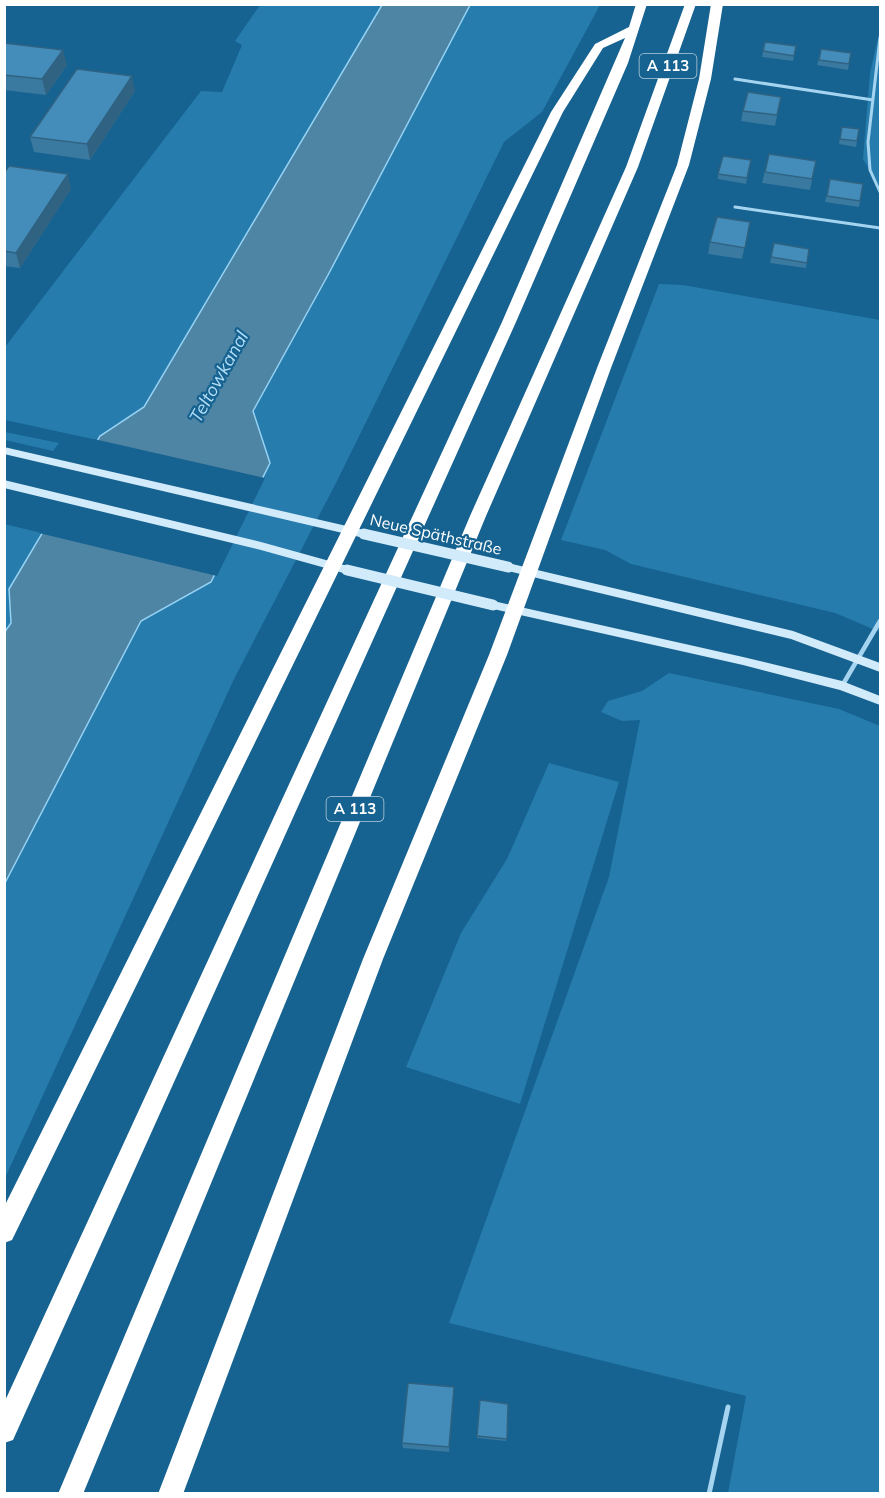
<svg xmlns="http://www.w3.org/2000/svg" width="885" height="1498" viewBox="0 0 885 1498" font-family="Mulish,sans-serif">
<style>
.green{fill:#267cad}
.water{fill:#4e84a4;stroke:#96d2f3;stroke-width:1.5}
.pier{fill:#166290}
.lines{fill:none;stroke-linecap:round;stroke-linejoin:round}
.lane-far2{stroke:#a4d4f0;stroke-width:3}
.lane-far1{stroke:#a4d4f0;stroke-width:4.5}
.lane{stroke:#a4d4f0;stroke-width:5}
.secondary{fill:#d2ebfb;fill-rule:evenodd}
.highway{fill:#fff;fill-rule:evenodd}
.secondary-bridge{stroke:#d2ebfb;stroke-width:11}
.wall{fill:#3a79a0}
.shaded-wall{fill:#306382}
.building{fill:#448dba;stroke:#306382;stroke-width:1.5}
.labels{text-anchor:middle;stroke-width:4.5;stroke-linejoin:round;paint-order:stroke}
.shield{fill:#166290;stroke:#b9d0de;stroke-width:1.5}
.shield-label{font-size:15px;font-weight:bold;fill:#fff}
.street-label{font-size:16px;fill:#fff;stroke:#166290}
.water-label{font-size:18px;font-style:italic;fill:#b0ddf7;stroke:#166290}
</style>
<rect width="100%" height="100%" fill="#166290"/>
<path class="green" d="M 260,5 L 382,5 L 144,407 L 97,440 L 5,420 L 5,347 L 201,91 L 222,92 L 242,45 L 235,41 Z
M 470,5 L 600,5 L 542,112 L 504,142 L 336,483 L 234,679 L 5,1178 L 5,883 L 141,621 L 211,582 L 269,463 L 253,411 L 328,275 Z
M 880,29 L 880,189 L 863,159 L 870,73 Z
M 659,284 L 683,285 L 880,320 L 880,632 L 835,613 L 631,564 L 605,550 L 561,540 Z
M 5,432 L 59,443 L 53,451 L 5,440 Z
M 4,524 L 42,533 L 9,589 L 11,623 L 5,633 Z
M 669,673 L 839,709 L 880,726 L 880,1493 L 728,1493 L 746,1396 L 449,1323 L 609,877 L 640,720 L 622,721 L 601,712 L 608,701 L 642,691 Z
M 549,763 L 619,782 L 520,1104 L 406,1067 L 461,933 L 507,859 Z"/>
<path class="water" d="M 382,5 L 470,5 L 328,275 L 253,411 L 270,463 L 211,582 L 141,621 L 5,883 L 4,633 L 11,623 L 9,589 L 100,436 L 144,407 Z"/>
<path class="pier" d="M 94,439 L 265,478 L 217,576 L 39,533 Z"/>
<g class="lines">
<path class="lane-far2" d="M 880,38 L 868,142 L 870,170 L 880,192
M 735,79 L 873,100
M 735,207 L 880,228"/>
<path class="lane-far1" d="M 842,686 L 880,621"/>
<path class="lane" d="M 709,1494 L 728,1407"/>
<path class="secondary" d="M 4,447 L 364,530 L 369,534 L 364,538 L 4,454 Z
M 4,480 L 261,542 L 351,567 L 352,570 L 347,574 L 261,550 L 4,488 Z
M 508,563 L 793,631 L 880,663 L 880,672 L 791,639 L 504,570 L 503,567 Z
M 493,601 L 743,657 L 842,681 L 880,696 L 880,705 L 840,690 L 743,665 L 489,608 L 487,605 L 489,602 Z"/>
<path class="highway" d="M 636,4 L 647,4 L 628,63 L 516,322 L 13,1440 L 4,1443 L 4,1403 L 502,322 L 625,38 L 603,48 L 563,112 L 12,1240 L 4,1243 L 4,1207 L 551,112 L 595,44 L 629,27 Z
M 685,4 L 696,4 L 638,167 L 486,516 L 83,1494 L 58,1494 L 470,516 L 626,167 Z
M 711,4 L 723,4 L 711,79 L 689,165 L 611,368 L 507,655 L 383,959 L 183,1494 L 158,1494 L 363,959 L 489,655 L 597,368 L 677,165 L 699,79 Z"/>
<path class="secondary-bridge" d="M 364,534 L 508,567
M 347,570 L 493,605"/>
</g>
<path class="wall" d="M 4,43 L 67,65 L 46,95 L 4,90 Z
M 796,46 L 793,61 L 762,57 L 763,51 Z
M 821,49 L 851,53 L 848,70 L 817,65 Z
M 135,91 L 90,160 L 34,152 L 30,137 Z
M 781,97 L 775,126 L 741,121 L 743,111 Z
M 842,127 L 857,141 L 856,147 L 839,144 Z
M 769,154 L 816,161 L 810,190 L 762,183 Z
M 751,160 L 746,184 L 718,179 L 718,174 Z
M 4,173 L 71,189 L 20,268 L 4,266 Z
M 830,179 L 860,201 L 859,207 L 825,202 Z
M 750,222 L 742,259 L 708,254 L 710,242 Z
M 774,243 L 809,249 L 806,268 L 770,263 Z
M 454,1387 L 449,1452 L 403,1448 L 402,1443 Z
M 480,1400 L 508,1404 L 506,1441 L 477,1438 Z"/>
<path class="shaded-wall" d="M 63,50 L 67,65 L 46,95 L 42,79 Z
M 132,76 L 135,91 L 90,160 L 87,144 Z
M 68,174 L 71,189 L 20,268 L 16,253 Z"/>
<path class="building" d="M 765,42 L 796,46 L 794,56 L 763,51 Z
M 4,43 L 63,50 L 42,79 L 4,75 Z
M 821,49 L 851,53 L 849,64 L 819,60 Z
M 77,69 L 132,76 L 87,144 L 30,137 Z
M 748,92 L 781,97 L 777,115 L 743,111 Z
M 842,127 L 859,129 L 857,141 L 840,139 Z
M 769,154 L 816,161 L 812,179 L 765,172 Z
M 723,156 L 751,160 L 747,178 L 718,174 Z
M 9,166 L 68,174 L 16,253 L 4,251 L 4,173 Z
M 830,179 L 863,184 L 860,201 L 827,196 Z
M 717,217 L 750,222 L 745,248 L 710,242 Z
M 774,243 L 809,249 L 807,263 L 771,257 Z
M 408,1383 L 454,1387 L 449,1447 L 402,1443 Z
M 480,1400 L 508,1404 L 507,1439 L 477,1436 Z"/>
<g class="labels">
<g class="shield">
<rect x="639.5" y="54" width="57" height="24" rx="4.5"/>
<rect x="326.5" y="797" width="57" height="24" rx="4.5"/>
</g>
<g class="shield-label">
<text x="668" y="71">A 113</text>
<text x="355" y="814">A 113</text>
</g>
<g class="street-label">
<text transform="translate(436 534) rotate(13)" y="6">Neue Späthstraße</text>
</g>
<g class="water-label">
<text transform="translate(219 377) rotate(-61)" y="6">Teltowkanal</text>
</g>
</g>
<rect width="885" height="1498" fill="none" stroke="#ffffff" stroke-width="12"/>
</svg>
